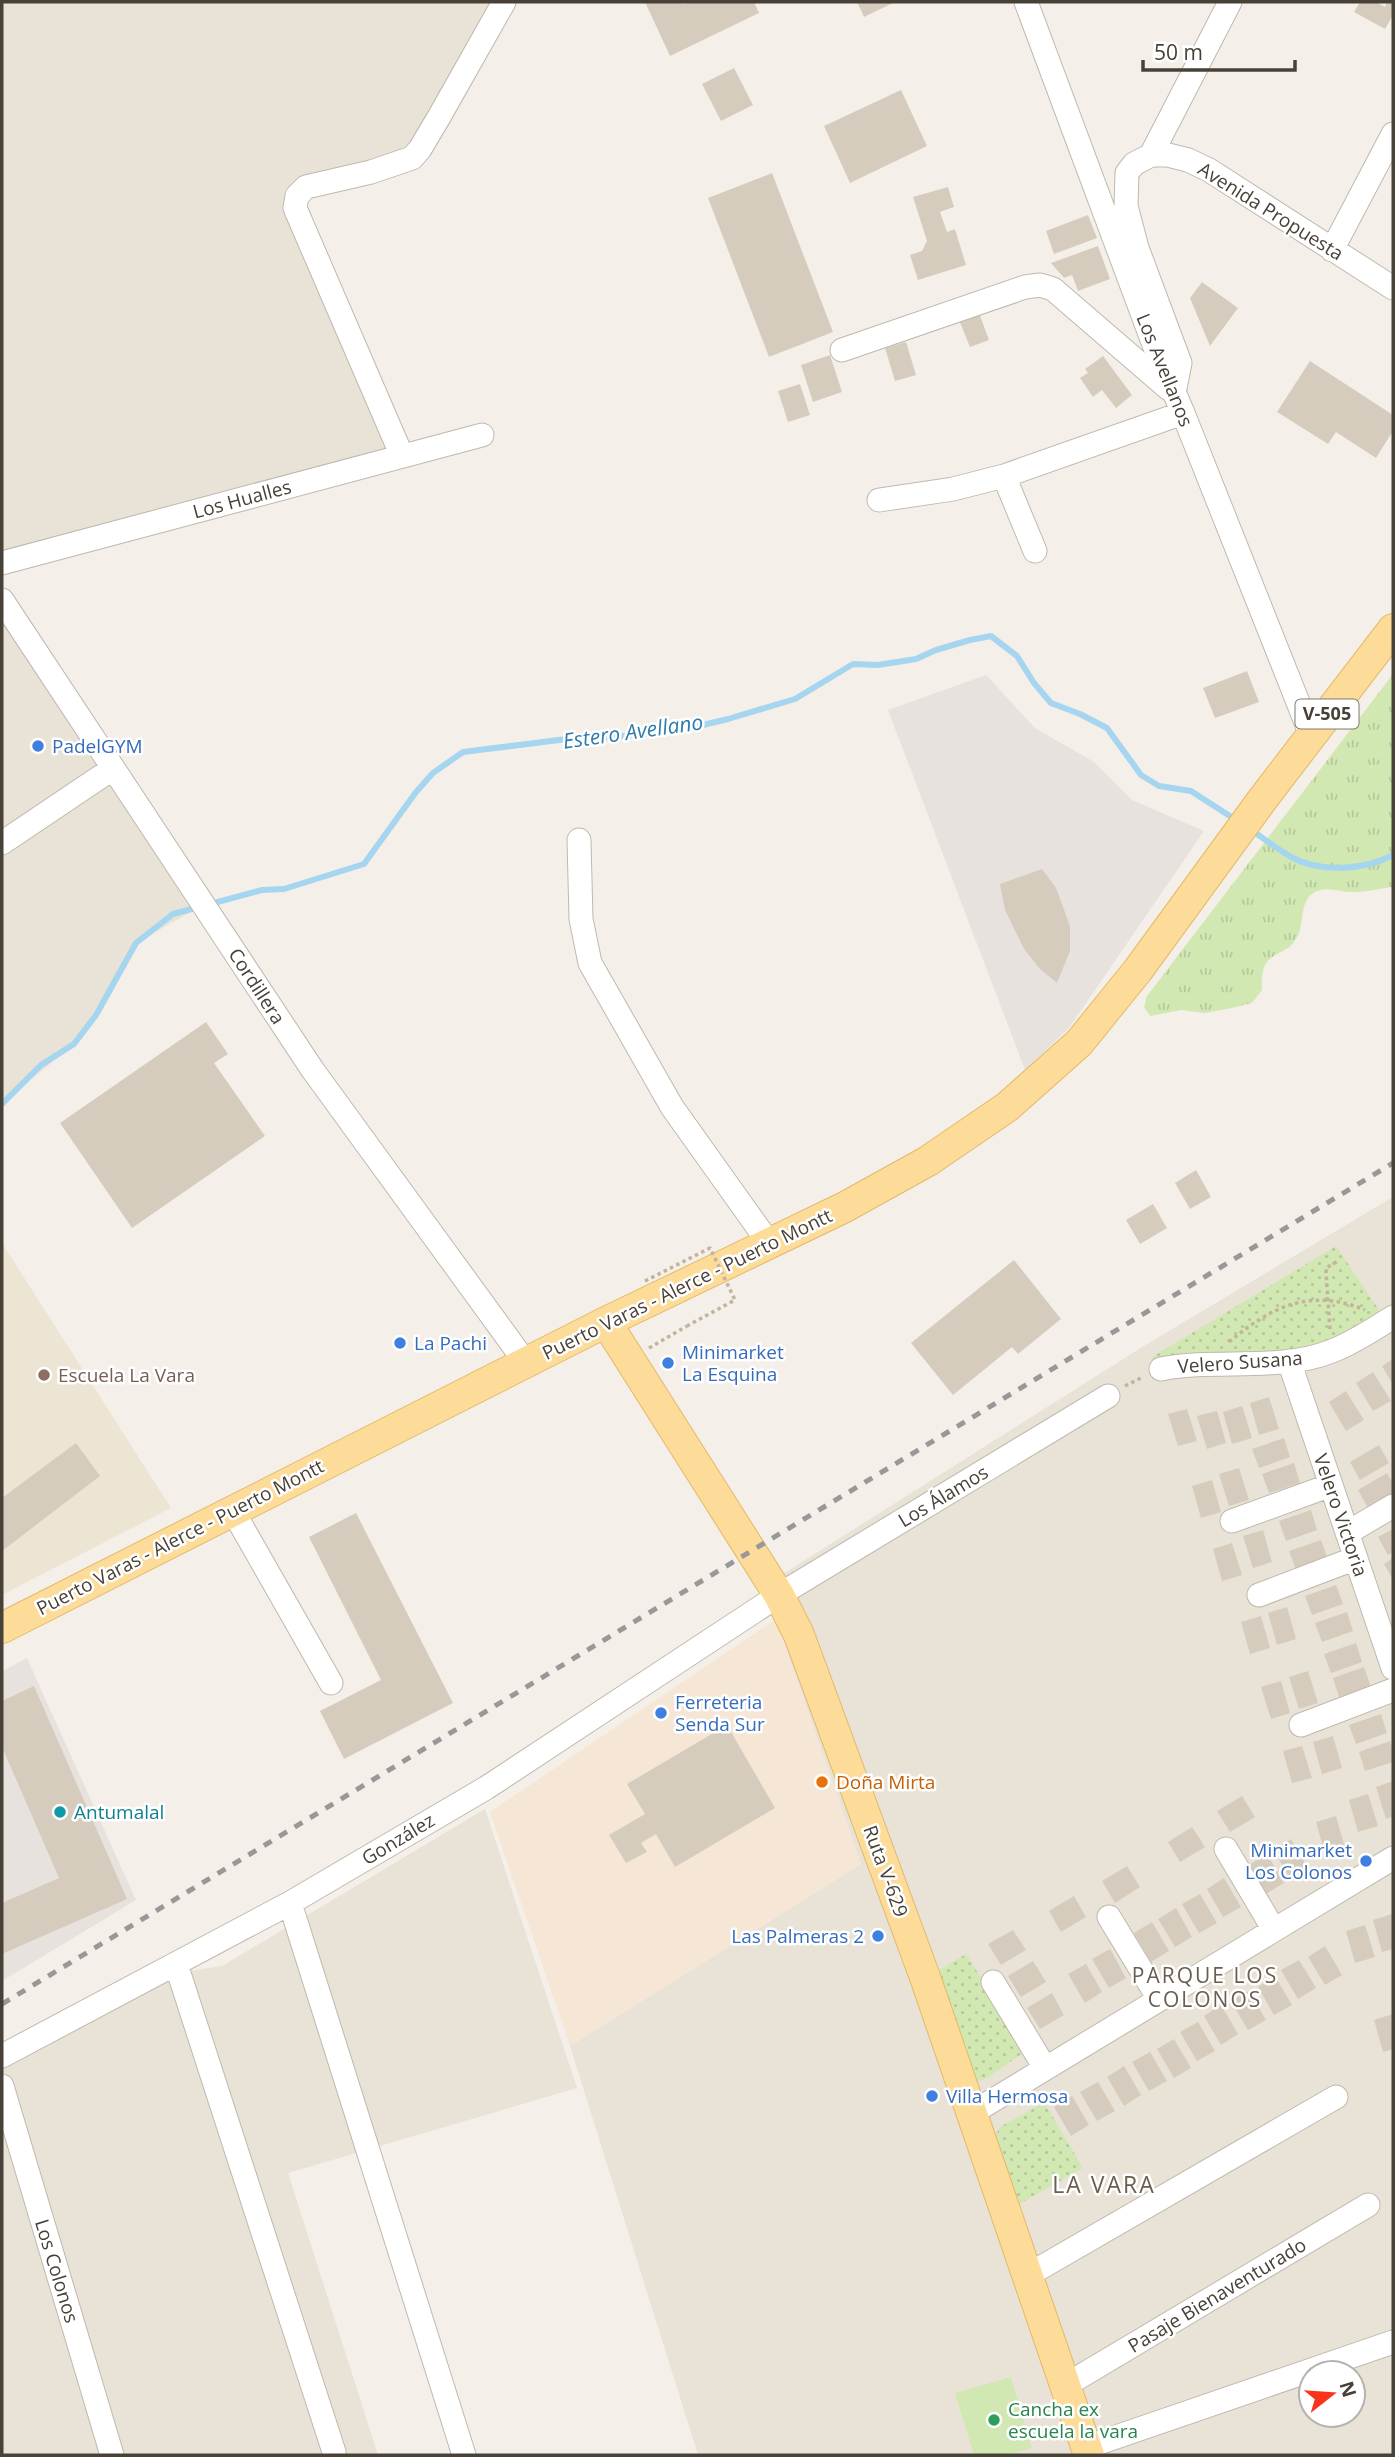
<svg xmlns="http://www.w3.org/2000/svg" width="1395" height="2457" viewBox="0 0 1395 2457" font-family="'Open Sans',sans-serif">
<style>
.residential{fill:#e8e2d7;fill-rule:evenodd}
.commercial{fill:#f6e6d5}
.industrial{fill:#e7e2de}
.education{fill:#ede5d3}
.grass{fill:url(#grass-tufts)}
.park{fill:url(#park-dots)}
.garden{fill:#d2e8b2}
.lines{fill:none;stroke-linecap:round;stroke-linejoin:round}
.stream{stroke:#a6d5f0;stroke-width:6}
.building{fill:#d6ccbe}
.minor-casing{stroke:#c0b8ac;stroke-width:25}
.major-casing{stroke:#e3b968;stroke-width:32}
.path{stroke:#c2b39d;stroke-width:3.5;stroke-dasharray:3.5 3.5;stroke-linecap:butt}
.minor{stroke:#fff;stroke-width:23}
.major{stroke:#fddc99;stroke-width:30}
.rail{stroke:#989898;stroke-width:5;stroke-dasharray:9 9;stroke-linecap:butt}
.path-bridge{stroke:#c2b39d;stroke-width:3.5;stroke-dasharray:3.5 3.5;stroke-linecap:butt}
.shop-dot{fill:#3f7fe0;stroke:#fff;stroke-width:2.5}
.education-dot{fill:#8d6e63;stroke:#fff;stroke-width:2.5}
.food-dot{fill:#e8710a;stroke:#fff;stroke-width:2.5}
.culture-dot{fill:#0f9aa8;stroke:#fff;stroke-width:2.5}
.leisure-dot{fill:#2e9e5b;stroke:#fff;stroke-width:2.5}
.labels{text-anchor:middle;stroke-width:5;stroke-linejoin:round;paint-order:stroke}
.shield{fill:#fff;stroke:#7f7a73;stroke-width:2}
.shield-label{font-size:18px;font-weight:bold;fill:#484137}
.street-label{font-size:19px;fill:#484137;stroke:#fff}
.shop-label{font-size:19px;fill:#366cbe;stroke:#fff;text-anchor:start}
.education-label{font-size:19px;fill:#785e54;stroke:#fff;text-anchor:start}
.food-label{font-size:19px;fill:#c56008;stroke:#fff;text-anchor:start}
.culture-label{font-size:19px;fill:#0d838f;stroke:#fff;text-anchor:start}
.leisure-label{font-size:19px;fill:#27864d;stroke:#fff;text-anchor:start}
.water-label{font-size:21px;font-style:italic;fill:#2e7cac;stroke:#fff}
.neighbourhood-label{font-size:21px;letter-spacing:2px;fill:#6b5e4f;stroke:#fff}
.quarter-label{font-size:23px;letter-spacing:2px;fill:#6b5e4f;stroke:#fff}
</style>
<defs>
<pattern id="grass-tufts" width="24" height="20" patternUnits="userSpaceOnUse" patternTransform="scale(1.75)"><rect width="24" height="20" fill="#d2e8b2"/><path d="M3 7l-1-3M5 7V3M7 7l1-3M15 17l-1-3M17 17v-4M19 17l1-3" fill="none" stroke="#b6c89a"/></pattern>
<pattern id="park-dots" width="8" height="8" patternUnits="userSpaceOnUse" patternTransform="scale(1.75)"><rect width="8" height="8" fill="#d2e8b2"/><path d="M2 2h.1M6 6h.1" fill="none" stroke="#b6c89a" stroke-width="1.8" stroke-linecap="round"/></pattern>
</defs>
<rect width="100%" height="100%" fill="#f4f0e9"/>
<path class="residential" d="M 2,2 L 499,2 L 420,149 L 297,196 L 402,456 L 2,563 Z
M 2,601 L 200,907 L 136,943 L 74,1044 L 2,1104 Z
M 1393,1197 L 1393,2455 L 698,2455 L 570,2046 L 861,1864 L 764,1586 L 1139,1349 ZM 1311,2373 L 1353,2373 L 1353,2415 L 1311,2415 Z
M 485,1809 L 577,2088 L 288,2173 L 378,2455 L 2,2455 L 2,2066 L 141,1978 L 222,1966 Z"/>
<path class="commercial" d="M 776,1619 L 861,1864 L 570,2046 L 490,1812 Z"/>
<path class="industrial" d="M 986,675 L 1035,728 L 1094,762 L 1132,800 L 1204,831 L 1069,1028 L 1025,1070 L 888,710 Z
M 27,1658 L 136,1900 L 2,1981 L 2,1671 Z"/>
<path class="education" d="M 2,1243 L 171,1508 L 2,1595 Z"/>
<path class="grass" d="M 1393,674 L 1393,887 C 1381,888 1368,892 1355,892 C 1341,893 1324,884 1312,894 C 1300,903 1304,923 1298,935 C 1286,962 1259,945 1262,990 L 1252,1003 L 1232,1008 L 1205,1013 L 1181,1010 L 1150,1016 L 1144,1007 L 1147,996 Z"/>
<path class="park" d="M 1336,1246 L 1381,1313 L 1340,1338 L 1311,1348 L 1253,1354 L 1182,1353 L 1149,1359 Z
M 966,1954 L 1024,2045 L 1023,2053 L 987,2078 L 974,2083 L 936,1972 Z
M 1044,2102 L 1083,2168 L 1016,2206 L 995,2136 L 1000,2127 Z"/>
<path class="garden" d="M 1011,2377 L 1032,2448 L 1007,2455 L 974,2455 L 955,2393 Z"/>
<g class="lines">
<path class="stream" d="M 1251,830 C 1265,839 1278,850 1293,858 C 1322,873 1365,870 1393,855
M 2,1104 L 41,1065 L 74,1044 L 96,1015 L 136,943 L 173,914 L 262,890 L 284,889 L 364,864 L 416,792 L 433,773 L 463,752 L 575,738 L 614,737 L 686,729 L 728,719 L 795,699 L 853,664 L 878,665 L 916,659 L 936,650 L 970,640 L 991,636 L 1017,656 L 1034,683 L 1051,703 L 1080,714 L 1107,728 L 1141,775 L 1159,786 L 1191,791 L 1236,820"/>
</g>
<path class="building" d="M 645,2 L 683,2 L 684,4 L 689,2 L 754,2 L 759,13 L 670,56 Z
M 857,2 L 895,2 L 864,17 Z
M 1360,2 L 1376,2 L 1385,7 L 1387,2 L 1393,2 L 1393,15 L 1385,29 L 1354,12 Z
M 734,68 L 753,105 L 721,121 L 702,84 Z
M 901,90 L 927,146 L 850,183 L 824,126 Z
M 772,173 L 833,332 L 769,357 L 708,198 Z
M 948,187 L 954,207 L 940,212 L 947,232 L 955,229 L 966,265 L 918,280 L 910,255 L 922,251 L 927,241 L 913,197 Z
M 1088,215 L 1097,238 L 1054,254 L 1046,231 Z
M 1098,246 L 1110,279 L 1078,291 L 1072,275 L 1064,278 L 1051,263 Z
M 1202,282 L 1238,308 L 1210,346 L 1190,298 Z
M 979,313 L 989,340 L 970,347 L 959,320 Z
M 906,342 L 916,375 L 895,381 L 885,348 Z
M 830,355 L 842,392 L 813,402 L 801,365 Z
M 1103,356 L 1132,395 L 1116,408 L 1102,390 L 1093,397 L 1080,378 L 1088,373 L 1085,369 Z
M 1310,361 L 1393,415 L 1393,431 L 1376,458 L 1336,432 L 1328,444 L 1277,412 Z
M 800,384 L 810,415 L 788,422 L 778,391 Z
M 1247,671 L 1259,702 L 1215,718 L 1203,688 Z
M 1042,869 L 1056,888 L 1070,926 L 1070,951 L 1057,983 L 1040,969 L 1024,949 L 1005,910 L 1000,884 Z
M 206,1022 L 228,1054 L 214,1063 L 265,1136 L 132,1228 L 60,1123 Z
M 1196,1170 L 1211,1197 L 1190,1209 L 1175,1183 Z
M 1153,1204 L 1167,1228 L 1140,1244 L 1126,1220 Z
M 1014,1260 L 1061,1319 L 1018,1354 L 1012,1347 L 953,1395 L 911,1343 Z
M 1393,1359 L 1393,1385 L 1382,1366 Z
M 1373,1372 L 1391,1401 L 1373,1411 L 1356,1383 Z
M 1346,1391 L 1364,1420 L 1346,1431 L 1329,1402 Z
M 1269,1397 L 1279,1429 L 1259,1435 L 1250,1403 Z
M 1242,1406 L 1252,1438 L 1232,1444 L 1223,1412 Z
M 1187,1409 L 1197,1441 L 1178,1446 L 1168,1414 Z
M 1217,1411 L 1226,1443 L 1207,1449 L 1197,1416 Z
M 1284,1438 L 1290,1457 L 1259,1468 L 1252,1449 Z
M 76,1443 L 100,1476 L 2,1551 L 2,1498 Z
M 1379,1445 L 1389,1463 L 1360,1480 L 1350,1462 Z
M 1294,1463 L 1300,1483 L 1269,1493 L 1262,1474 Z
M 1239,1468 L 1249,1500 L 1229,1506 L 1219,1474 Z
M 1387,1473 L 1393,1484 L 1393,1493 L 1368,1508 L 1358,1490 Z
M 1212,1480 L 1221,1512 L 1201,1518 L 1192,1486 Z
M 1311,1510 L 1317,1530 L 1286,1541 L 1279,1521 Z
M 356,1513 L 453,1703 L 344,1759 L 320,1711 L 381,1680 L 309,1537 Z
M 1393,1529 L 1393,1552 L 1388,1555 L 1378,1537 Z
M 1263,1530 L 1272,1562 L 1253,1568 L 1243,1536 Z
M 1321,1540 L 1328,1559 L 1296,1570 L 1289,1551 Z
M 1232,1543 L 1242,1575 L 1222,1581 L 1213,1549 Z
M 1393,1558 L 1393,1580 L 1384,1564 Z
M 1336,1585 L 1343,1604 L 1312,1615 L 1305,1596 Z
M 1287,1607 L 1296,1639 L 1277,1645 L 1268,1613 Z
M 1347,1612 L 1353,1631 L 1322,1642 L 1315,1623 Z
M 1261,1616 L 1270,1648 L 1250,1654 L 1241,1622 Z
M 1356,1643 L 1362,1662 L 1331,1673 L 1324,1654 Z
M 1364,1667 L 1371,1687 L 1339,1697 L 1333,1678 Z
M 1308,1671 L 1318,1703 L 1299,1709 L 1289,1677 Z
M 1281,1681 L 1290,1713 L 1271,1719 L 1261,1687 Z
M 34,1686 L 127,1899 L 2,1954 L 2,1903 L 59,1878 L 2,1747 L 2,1701 Z
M 1381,1714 L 1387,1733 L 1356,1744 L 1349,1725 Z
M 727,1725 L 775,1808 L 675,1867 L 656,1834 L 641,1843 L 647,1852 L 626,1863 L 609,1835 L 645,1814 L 627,1784 Z
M 1333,1736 L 1342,1768 L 1322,1774 L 1313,1742 Z
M 1390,1741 L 1393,1750 L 1393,1762 L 1365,1771 L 1359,1752 Z
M 1302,1746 L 1312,1778 L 1292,1783 L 1283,1751 Z
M 1393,1781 L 1393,1816 L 1386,1819 L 1376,1787 Z
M 1368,1794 L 1378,1826 L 1358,1832 L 1349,1800 Z
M 1242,1796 L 1255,1817 L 1230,1832 L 1217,1811 Z
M 1336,1816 L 1345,1848 L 1325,1854 L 1316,1822 Z
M 1192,1827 L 1205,1847 L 1180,1862 L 1168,1842 Z
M 1291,1839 L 1308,1868 L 1290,1878 L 1273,1850 Z
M 1267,1854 L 1284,1883 L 1266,1894 L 1249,1865 Z
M 1127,1866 L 1140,1887 L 1115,1903 L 1102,1881 Z
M 1224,1878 L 1241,1907 L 1223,1917 L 1207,1889 Z
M 1200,1894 L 1217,1923 L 1199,1933 L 1182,1904 Z
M 1074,1896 L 1086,1917 L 1061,1932 L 1049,1911 Z
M 1176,1908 L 1192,1937 L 1175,1947 L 1158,1919 Z
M 1392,1914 L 1393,1949 L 1382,1952 L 1373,1920 Z
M 1152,1922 L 1169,1951 L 1151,1962 L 1134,1933 Z
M 1365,1925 L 1375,1957 L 1355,1963 L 1346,1931 Z
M 1013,1930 L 1026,1950 L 1001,1965 L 988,1944 Z
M 1325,1946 L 1342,1975 L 1325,1985 L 1308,1957 Z
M 1110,1949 L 1126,1978 L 1109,1988 L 1092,1959 Z
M 1299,1960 L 1316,1988 L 1298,1999 L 1281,1970 Z
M 1033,1961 L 1046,1982 L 1021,1997 L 1008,1976 Z
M 1086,1964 L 1102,1992 L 1085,2003 L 1068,1974 Z
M 1275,1976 L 1292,2005 L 1274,2015 L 1258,1987 Z
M 1249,1991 L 1266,2020 L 1248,2030 L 1231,2001 Z
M 1052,1993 L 1064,2015 L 1040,2029 L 1027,2008 Z
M 1221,2005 L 1238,2034 L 1221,2045 L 1204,2016 Z
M 1393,2014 L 1393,2049 L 1383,2052 L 1374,2020 Z
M 1198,2022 L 1215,2051 L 1197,2061 L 1180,2032 Z
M 1174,2039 L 1191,2068 L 1174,2078 L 1157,2049 Z
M 1150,2052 L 1167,2081 L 1149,2091 L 1132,2062 Z
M 1124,2066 L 1141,2095 L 1124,2106 L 1107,2077 Z
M 1098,2082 L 1115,2111 L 1097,2121 L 1080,2092 Z
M 1072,2096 L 1089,2125 L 1071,2136 L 1054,2107 Z"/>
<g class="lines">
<defs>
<path id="minor" d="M 1026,2 L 1154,345 L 1183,413 L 1311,735
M 1151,155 L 1230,2
M 1332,250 L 1393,134
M 842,350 L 1025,287 L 1040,285 L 1053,289 L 1169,389
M 1174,393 L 1180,363 L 1137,248 L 1126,206 L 1127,173 L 1134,164 L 1151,155 L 1168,155 L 1188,160 L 1209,170 L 1393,288
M 402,456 L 295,208 L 297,196 L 306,187 L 371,172 L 412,158 L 420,149 L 439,117 L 504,2
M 1004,476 L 1035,551
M 879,500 L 953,489 L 1004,476 L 1183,413
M 2,563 L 482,435
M 2,600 L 312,1069 L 526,1363
M 579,840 L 581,919 L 590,963 L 672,1107 L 769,1243
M 2,843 L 112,769
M 1289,1361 L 1393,1668
M 1161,1369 C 1216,1358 1280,1372 1332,1351 C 1353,1343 1374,1329 1393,1317
M 233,1511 L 331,1683
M 1232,1521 L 1331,1485
M 1347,1533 L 1393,1506
M 1259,1595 L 1356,1558
M 1301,1725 L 1393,1690
M 1226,1849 L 1274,1930
M 290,1903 L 464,2455
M 1109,1917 L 1159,1999
M 176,1964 L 334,2452
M 993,1982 L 1045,2068
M 2,2056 L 290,1903 L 486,1788 L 779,1595 L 1108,1396
M 2,2086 L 112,2455
M 972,2113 L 1393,1858
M 1028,2275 L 1336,2097
M 1066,2385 L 1368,2205
M 1087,2447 L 1393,2342"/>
<path id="major" d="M 606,1322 L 779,1595 L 799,1635 L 926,1980 L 1089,2455
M 2,1628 L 606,1322 L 845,1207 L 928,1161 L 1007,1107 L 1079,1043 L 1138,970 L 1262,800 L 1393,629"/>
</defs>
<use href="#minor" class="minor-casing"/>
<use href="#major" class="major-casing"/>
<path class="path" d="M 1330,1329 L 1326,1272 L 1326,1268 L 1338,1261
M 1229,1342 C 1271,1307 1310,1287 1365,1310
M 649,1348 L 687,1326
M 1125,1386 L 1143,1377"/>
<use href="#minor" class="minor"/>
<use href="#major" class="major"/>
<path class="rail" d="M 2,2004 L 1393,1163"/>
<path class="path-bridge" d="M 645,1281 L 710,1248 L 735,1300 L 687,1326"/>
</g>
<g class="shop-dot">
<circle cx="38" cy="746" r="7"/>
<circle cx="400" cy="1343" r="7"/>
<circle cx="668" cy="1363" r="7"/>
<circle cx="661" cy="1713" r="7"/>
<circle cx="1366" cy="1861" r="7"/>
<circle cx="878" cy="1936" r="7"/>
<circle cx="932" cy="2096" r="7"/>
</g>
<circle class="education-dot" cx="44" cy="1375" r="7"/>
<circle class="food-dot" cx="822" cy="1782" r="7"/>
<circle class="culture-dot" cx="60" cy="1812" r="7"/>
<circle class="leisure-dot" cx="994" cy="2420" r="7"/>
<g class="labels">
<rect class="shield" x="1295.5" y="699.5" width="63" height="29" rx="5"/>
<g class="shield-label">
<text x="1327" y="720">V-505</text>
</g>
<g class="street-label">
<text transform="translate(1271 211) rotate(32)" y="7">Avenida Propuesta</text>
<text transform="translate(1165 370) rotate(68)" y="7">Los Avellanos</text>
<text transform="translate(242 499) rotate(-15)" y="7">Los Hualles</text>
<text transform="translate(257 986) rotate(57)" y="7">Cordillera</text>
<text transform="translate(687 1284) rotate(-26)" y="7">Puerto Varas - Alerce - Puerto Montt</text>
<text transform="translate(1240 1362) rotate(-4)" y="7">Velero Susana</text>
<text transform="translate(943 1496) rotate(-31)" y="7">Los Álamos</text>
<text transform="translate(1341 1515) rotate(71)" y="7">Velero Victoria</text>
<text transform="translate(180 1537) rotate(-27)" y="7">Puerto Varas - Alerce - Puerto Montt</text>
<text transform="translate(398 1839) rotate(-31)" y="7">González</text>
<text transform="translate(886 1871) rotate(70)" y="7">Ruta V-629</text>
<text transform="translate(57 2271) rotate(73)" y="7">Los Colonos</text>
<text transform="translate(1217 2295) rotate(-31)" y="7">Pasaje Bienaventurado</text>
</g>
<g class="shop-label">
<text x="52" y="753">PadelGYM</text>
<text x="414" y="1350">La Pachi</text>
<text x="682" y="1359">Minimarket<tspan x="682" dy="22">La Esquina</tspan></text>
<text x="675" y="1709">Ferreteria<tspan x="675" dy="22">Senda Sur</tspan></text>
<text x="1352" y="1857" text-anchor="end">Minimarket<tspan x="1352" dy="22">Los Colonos</tspan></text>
<text x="864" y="1943" text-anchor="end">Las Palmeras 2</text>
<text x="946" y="2103">Villa Hermosa</text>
</g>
<g class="education-label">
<text x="58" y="1382">Escuela La Vara</text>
</g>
<g class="food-label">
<text x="836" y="1789">Doña Mirta</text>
</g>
<g class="culture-label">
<text x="74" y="1819">Antumalal</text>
</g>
<g class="leisure-label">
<text x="1008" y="2416">Cancha ex<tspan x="1008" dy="22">escuela la vara</tspan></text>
</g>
<g class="water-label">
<text transform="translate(633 732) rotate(-8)" y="7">Estero Avellano</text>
</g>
<g class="neighbourhood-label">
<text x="1205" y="1983">PARQUE LOS<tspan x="1205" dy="24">COLONOS</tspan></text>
</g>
<g class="quarter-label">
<text x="1104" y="2193">LA VARA</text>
</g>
</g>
<rect width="1395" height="2457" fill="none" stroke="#484137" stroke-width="7"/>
<g transform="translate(1332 2394) rotate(73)"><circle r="33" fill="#ffffff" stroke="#b6b3af" stroke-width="2"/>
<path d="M0-5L12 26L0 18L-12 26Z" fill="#f9331c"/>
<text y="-10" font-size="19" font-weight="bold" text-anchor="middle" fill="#484137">N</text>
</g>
<path d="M1143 60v10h152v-10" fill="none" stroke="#484137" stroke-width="3.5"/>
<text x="1154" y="60" font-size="21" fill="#484137" stroke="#ffffff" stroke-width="5" paint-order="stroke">50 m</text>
</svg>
